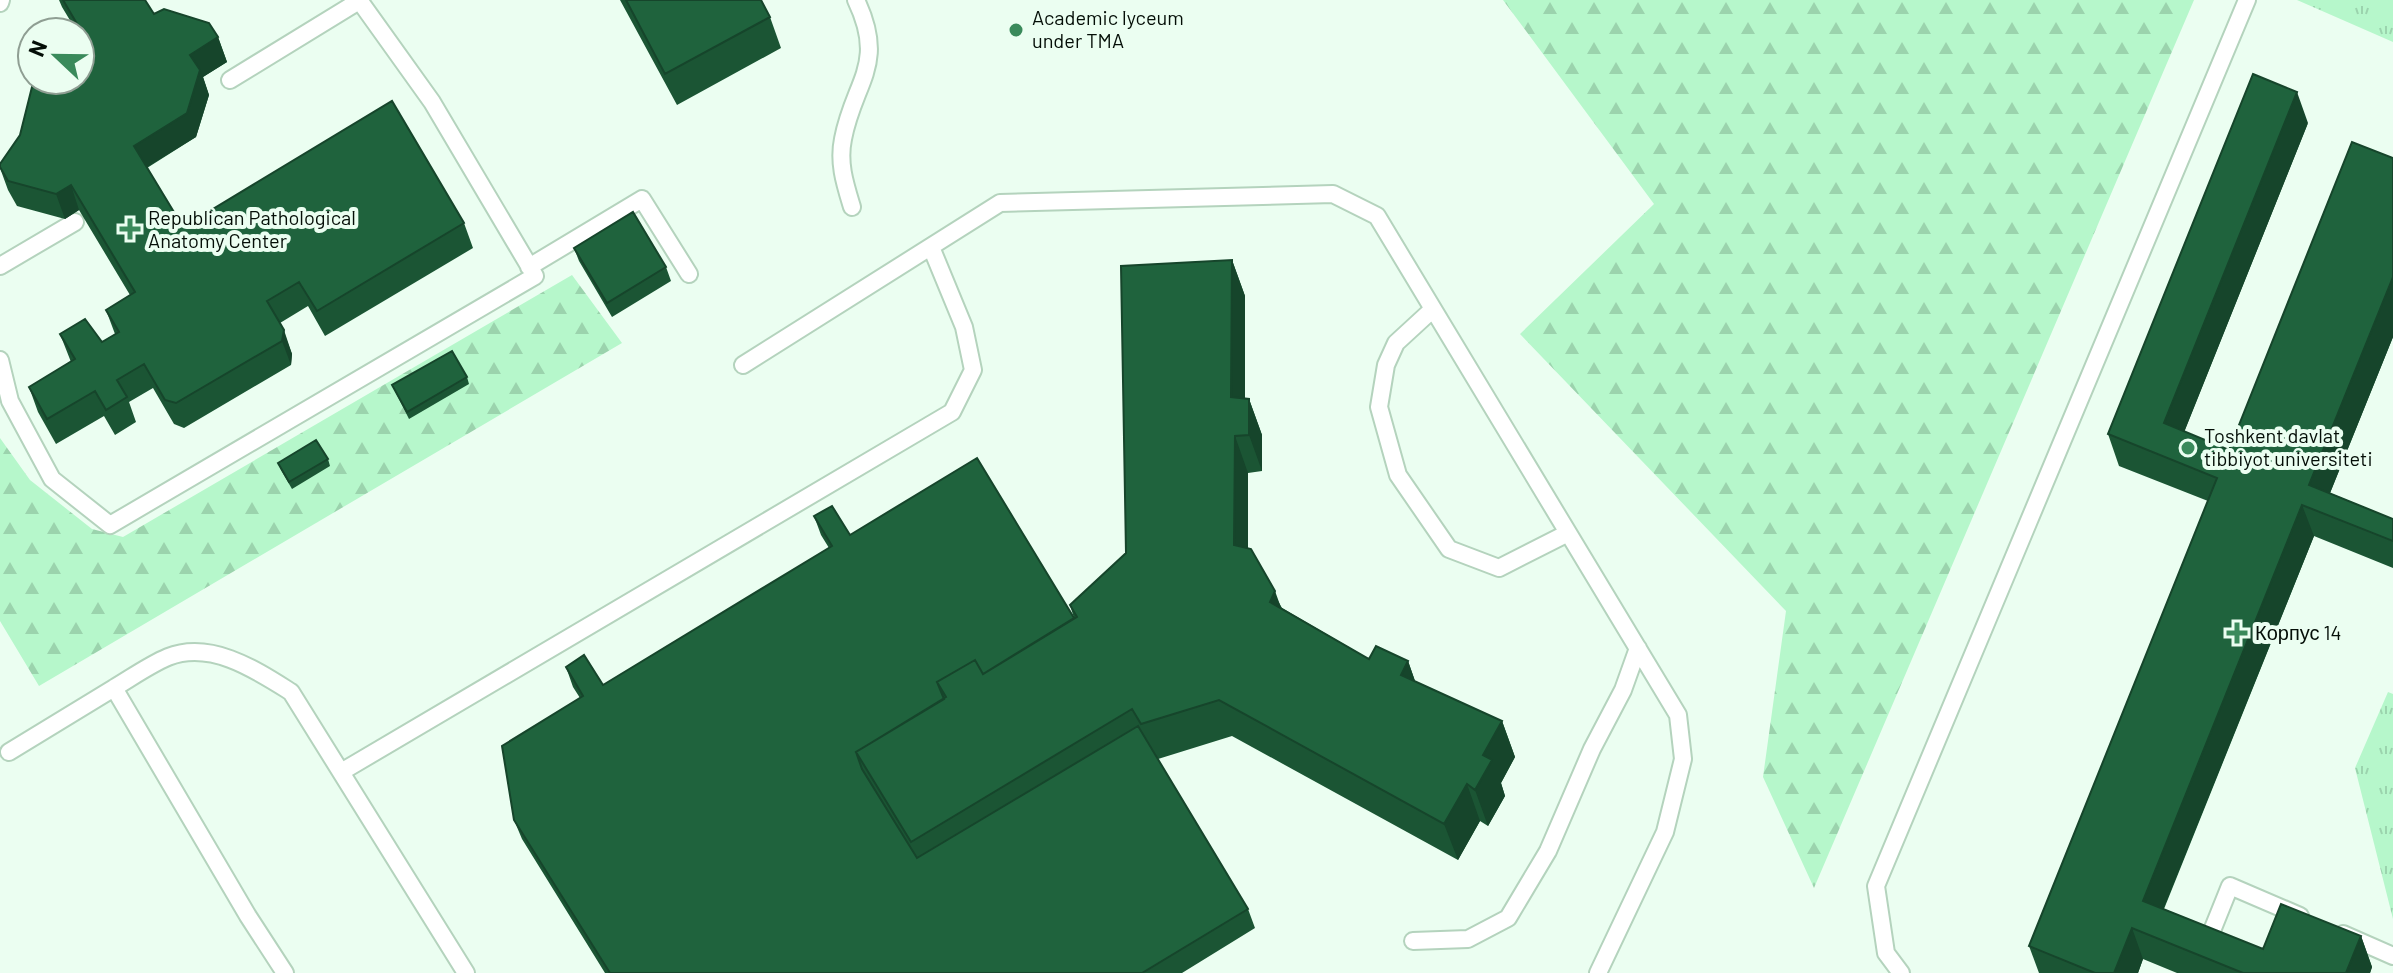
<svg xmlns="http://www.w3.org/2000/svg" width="2393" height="973" viewBox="0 0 2393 973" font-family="Barlow,sans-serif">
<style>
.grass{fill:url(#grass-tufts)}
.forest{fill:url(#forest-firs)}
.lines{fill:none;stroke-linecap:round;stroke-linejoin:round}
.service-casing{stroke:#b4d3bd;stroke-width:20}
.service{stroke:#fff;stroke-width:16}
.wall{fill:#1b5534}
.shaded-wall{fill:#16452b}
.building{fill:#1f633d;stroke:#16452b;stroke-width:2}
.poi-dot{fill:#3a8a5b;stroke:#ebfef1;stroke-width:3}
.labels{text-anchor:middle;stroke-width:8;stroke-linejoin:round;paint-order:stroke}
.poi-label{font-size:20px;fill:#040e07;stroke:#ebfef1;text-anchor:start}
</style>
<defs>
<pattern id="grass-tufts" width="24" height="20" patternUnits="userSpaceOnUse" patternTransform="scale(2)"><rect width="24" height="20" fill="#b6f7cb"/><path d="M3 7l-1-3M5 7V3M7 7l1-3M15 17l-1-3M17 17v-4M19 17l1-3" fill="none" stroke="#9bd3ad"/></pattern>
<pattern id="forest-firs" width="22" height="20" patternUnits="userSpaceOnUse" patternTransform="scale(2)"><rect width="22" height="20" fill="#b6f7cb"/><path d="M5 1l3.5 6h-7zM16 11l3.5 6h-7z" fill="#9bd3ad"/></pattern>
</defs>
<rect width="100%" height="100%" fill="#ebfef1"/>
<path class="grass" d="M 2298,0 L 2393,0 L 2393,42 L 2297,0 Z
M 2388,692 L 2393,694 L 2393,919 L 2355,768 Z"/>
<path class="forest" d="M 1503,0 L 2194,0 L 1814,888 L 1763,777 L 1786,611 L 1520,334 L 1654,204 Z
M 572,275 L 622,343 L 39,686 L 0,621 L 0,438 L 30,480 L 92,529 L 123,537 Z"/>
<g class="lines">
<defs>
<path id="service" d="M 0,3 L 1,0
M 230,80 L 359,1
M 852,207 C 845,184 838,163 843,139 C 854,81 887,65 856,0
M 0,266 L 75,222
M 529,267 L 642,199 L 689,274
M 1433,309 L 1396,343 L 1386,365 L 1379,407 L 1398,475 L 1449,549 L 1499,568 L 1568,533
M 0,360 L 10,401 L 52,479 L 110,525 L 535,276 L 432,102 L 359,0
M 743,365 L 1000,203 L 1333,194 L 1377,216 L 1678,715 L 1683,759 L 1665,832 L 1598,973
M 114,688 C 131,678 149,665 168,657 C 211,640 256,670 291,692 L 466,973
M 9,752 L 114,688 L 248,916 L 285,973
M 341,772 L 952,412 L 973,370 L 964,327 L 931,247
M 2343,934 L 2393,956
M 1413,941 L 1468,939 L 1508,918 L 1548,851 L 1592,749 L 1623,690 L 1638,648
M 1901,973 L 1886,953 L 1876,886 L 2247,0
M 2195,973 L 2230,886 L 2300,916"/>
</defs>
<use href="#service" class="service-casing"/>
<use href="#service" class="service"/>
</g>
<path class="wall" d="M 59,0 L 145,0 L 154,14 L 218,37 L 227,62 L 203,77 L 209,95 L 196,137 L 147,168 L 183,227 L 464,223 L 473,248 L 325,336 L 308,306 L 280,323 L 292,354 L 291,365 L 184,428 L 174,424 L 153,388 L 129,402 L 136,422 L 115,435 L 104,416 L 56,444 L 38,412 L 29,387 L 71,362 L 60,334 L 102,342 L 115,334 L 106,310 L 130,295 L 79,210 L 65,219 L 17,206 L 8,190 L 0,168 L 89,53 L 80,38 L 80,32 L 77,32 L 62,7 Z
M 620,0 L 761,0 L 770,17 L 781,48 L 677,105 Z
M 2308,123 L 2184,432 L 2229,450 L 2393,158 L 2393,337 L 2330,493 L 2393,519 L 2393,568 L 2314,536 L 2164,909 L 2263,949 L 2361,936 L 2372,967 L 2370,973 L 2177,973 L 2143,959 L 2138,973 L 2039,973 L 2029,946 L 2208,501 L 2119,466 L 2108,434 Z
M 574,248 L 666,267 L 671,281 L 612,317 L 579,261 Z
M 1232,260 L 1245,296 L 1245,399 L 1249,399 L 1262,435 L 1262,471 L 1248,473 L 1248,548 L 1282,608 L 1369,659 L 1408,661 L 1415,681 L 1502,721 L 1515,757 L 1501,783 L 1505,796 L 1488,826 L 1480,821 L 1458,860 L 1232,736 L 1158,759 L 1248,909 L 1255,928 L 1182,973 L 605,973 L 522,839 L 514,820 L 580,698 L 573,687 L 566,667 L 603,685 L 829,548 L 821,535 L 814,516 L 850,535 L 1074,618 L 1070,605 L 1126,553 Z
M 467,377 L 469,384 L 409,419 L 392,385 Z
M 328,459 L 330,466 L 292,489 L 281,470 L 278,463 Z"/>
<path class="shaded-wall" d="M 218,37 L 227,62 L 203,77 L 209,95 L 196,137 L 142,170 L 134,146 L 190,55 Z
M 2297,92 L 2308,123 L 2175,455 L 2164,423 Z
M 71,185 L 79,210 L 65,219 L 56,194 Z
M 1232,260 L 1245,296 L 1245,434 L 1231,397 Z
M 2393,277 L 2393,337 L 2322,513 L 2309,485 Z
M 284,330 L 292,354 L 291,365 L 282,341 Z
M 1249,399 L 1262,435 L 1262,471 L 1249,435 Z
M 1235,436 L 1248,473 L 1248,581 L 1234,545 Z
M 2302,505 L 2314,536 L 2154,932 L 2143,901 Z
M 1275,591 L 1288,627 L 1270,602 Z
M 1408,661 L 1421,698 L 1401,675 Z
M 1502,721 L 1515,757 L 1501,783 L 1505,796 L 1488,826 L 1475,790 L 1483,755 Z
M 1467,784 L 1480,821 L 1458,860 L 1444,824 Z
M 2132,928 L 2143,959 L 2138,973 L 2114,973 Z
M 2361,936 L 2372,967 L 2370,973 L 2346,973 Z"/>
<path class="building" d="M 63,0 L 145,0 L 154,14 L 164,9 L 209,23 L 218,37 L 190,55 L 200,70 L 187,113 L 134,146 L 183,227 L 392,101 L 464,223 L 317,311 L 299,282 L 267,301 L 284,330 L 282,341 L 176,403 L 165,400 L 144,364 L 117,380 L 127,397 L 106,410 L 95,391 L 47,419 L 29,387 L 75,359 L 60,334 L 85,319 L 102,342 L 119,332 L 106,310 L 135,292 L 71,185 L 56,194 L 8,181 L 0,167 L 0,164 L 20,135 L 32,87 L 45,80 L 80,80 L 80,59 L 93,51 Z
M 626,0 L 761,0 L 770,17 L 665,74 Z
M 2253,74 L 2297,92 L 2164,423 L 2229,450 L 2352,142 L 2393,158 L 2393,277 L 2309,485 L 2393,519 L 2393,541 L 2302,505 L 2143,901 L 2263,949 L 2281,904 L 2361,936 L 2346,973 L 2243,973 L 2132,928 L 2114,973 L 2095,973 L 2029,946 L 2217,478 L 2108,434 Z
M 633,212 L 666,267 L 607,303 L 574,248 Z
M 1232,260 L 1231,397 L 1249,399 L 1249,435 L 1235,436 L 1234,545 L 1251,549 L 1275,591 L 1270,602 L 1369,659 L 1376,646 L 1408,661 L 1401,675 L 1502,721 L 1483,755 L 1492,760 L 1475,790 L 1467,784 L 1444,824 L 1219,700 L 1141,724 L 1132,709 L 911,842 L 856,752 L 946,697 L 937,682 L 975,660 L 983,674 L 1077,617 L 1070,605 L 1126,553 L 1121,266 Z
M 452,351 L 467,377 L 407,412 L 392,385 Z
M 316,440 L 328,459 L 289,482 L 278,463 Z
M 977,458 L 1074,618 L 983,674 L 975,660 L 937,682 L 944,699 L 856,752 L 862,769 L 917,858 L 1138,726 L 1248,909 L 1142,973 L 610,973 L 514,820 L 502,746 L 583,696 L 566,667 L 584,655 L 603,685 L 832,546 L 814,516 L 832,506 L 850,535 Z"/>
<g class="poi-dot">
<circle cx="1016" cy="30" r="8"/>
<path d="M126 217h8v8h8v8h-8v8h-8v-8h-8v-8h8z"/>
<circle cx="2188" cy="448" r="8"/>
<path d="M2233 621h8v8h8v8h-8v8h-8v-8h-8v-8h8z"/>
</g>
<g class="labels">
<g class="poi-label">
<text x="1032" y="25">Academic lyceum<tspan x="1032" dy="23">under TMA</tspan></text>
<text x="148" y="225">Republican Pathological<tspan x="148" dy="23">Anatomy Center</tspan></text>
<text x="2204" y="443">Toshkent davlat<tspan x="2204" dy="23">tibbiyot universiteti</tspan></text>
<text x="2255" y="640">Корпус 14</text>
</g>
</g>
<g transform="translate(56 56) rotate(292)"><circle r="38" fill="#ebfef1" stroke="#8f9e93" stroke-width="2"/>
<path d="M0-6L14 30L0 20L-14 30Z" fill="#3a8a5b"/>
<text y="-12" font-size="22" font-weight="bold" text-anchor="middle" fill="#040e07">N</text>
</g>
</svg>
